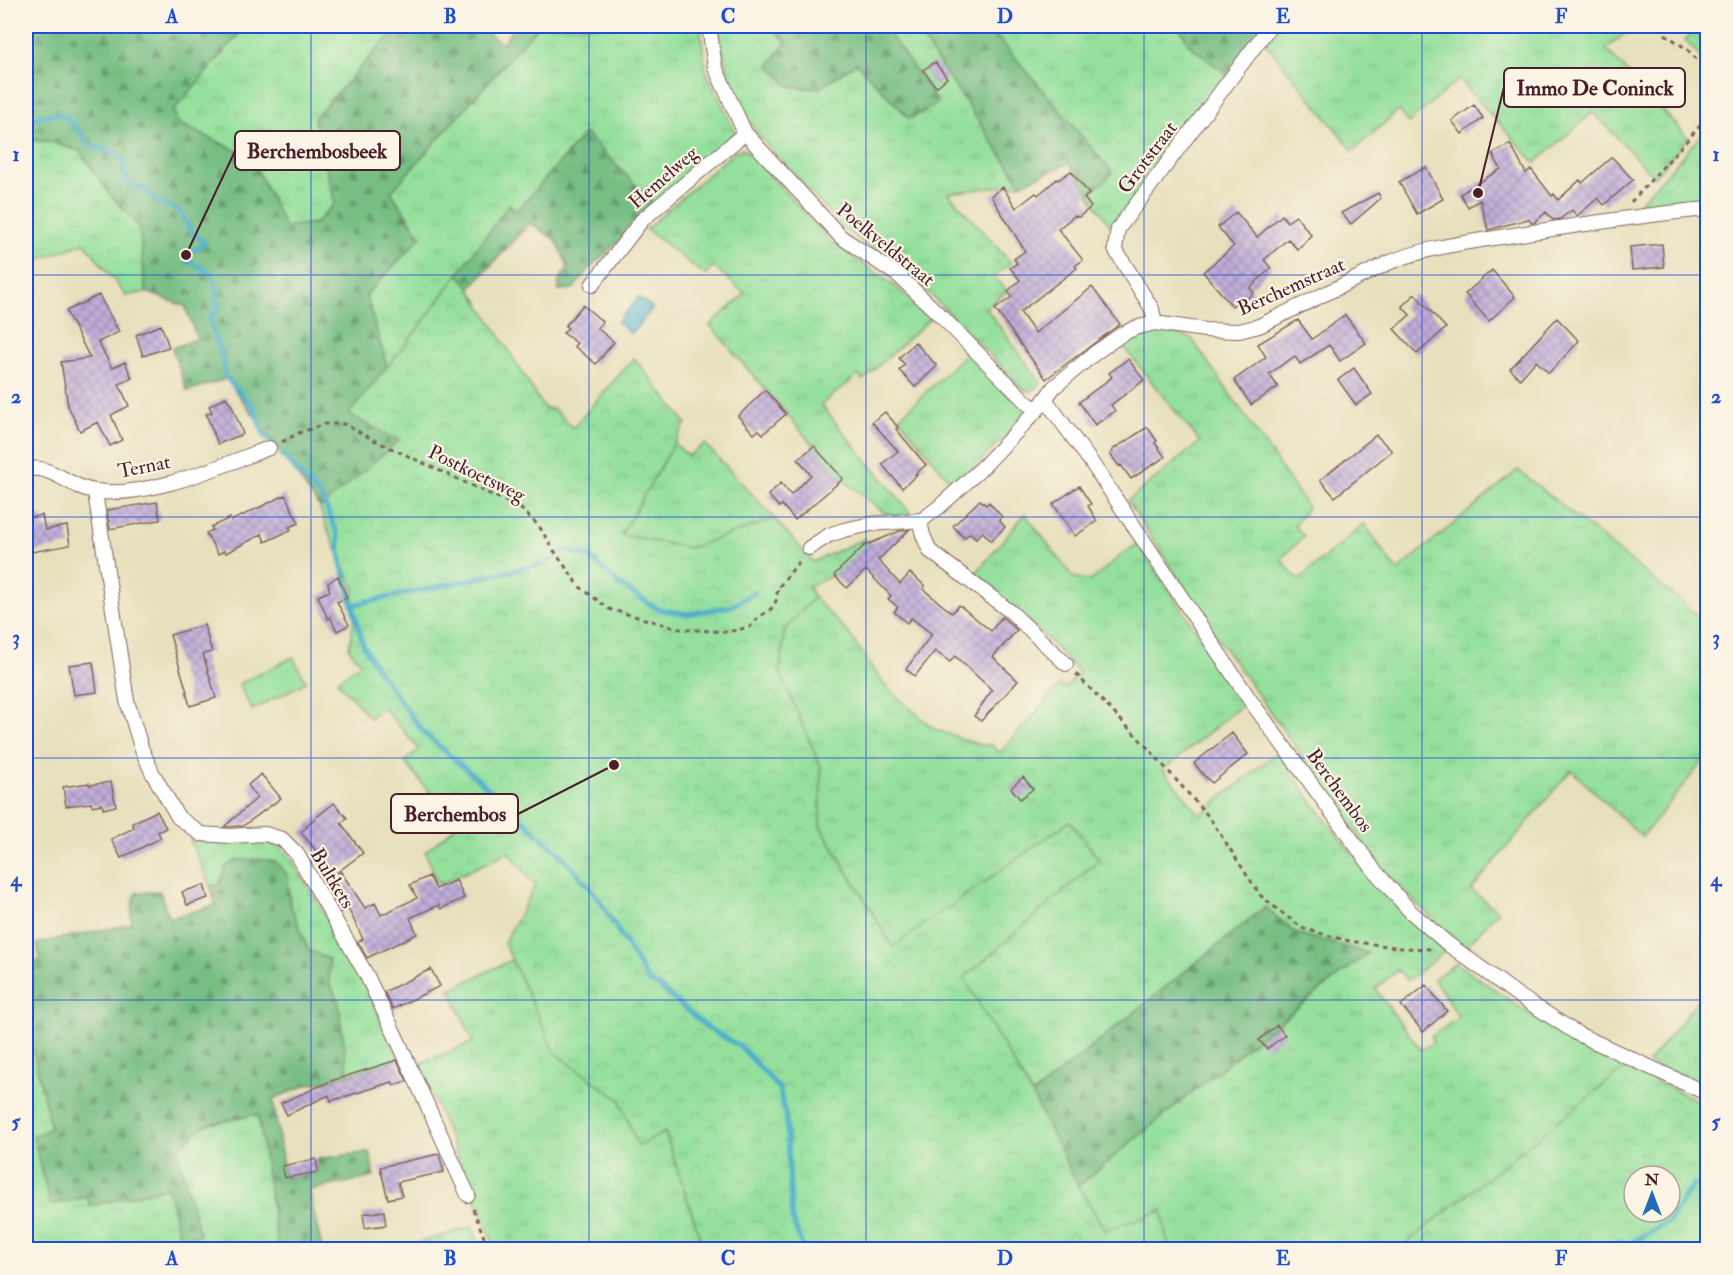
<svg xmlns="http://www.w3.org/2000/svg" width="1733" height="1275" viewBox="0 0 1733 1275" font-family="'IM FELL Double Pica',serif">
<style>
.grass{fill:url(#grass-tufts);stroke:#6f8064;stroke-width:1.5}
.forest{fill:url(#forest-firs);stroke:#606e58;stroke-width:1.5}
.park{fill:url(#park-crowns);stroke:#6f8064;stroke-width:1.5;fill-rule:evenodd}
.pitch{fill:#94e09c;stroke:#6f8064;stroke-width:1.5}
.water{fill:#49aec9;stroke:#4a667a;stroke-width:1.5}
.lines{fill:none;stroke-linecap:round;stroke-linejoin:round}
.stream{stroke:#49aec9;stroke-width:5}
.building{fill:url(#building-cross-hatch)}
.minor-casing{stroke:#81635e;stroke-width:16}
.path{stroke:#81635e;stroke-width:3;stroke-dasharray:4.5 4.5;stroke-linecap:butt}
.minor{stroke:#fff;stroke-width:14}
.grid{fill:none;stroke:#1d4ed8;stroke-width:1.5;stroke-opacity:0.55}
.labels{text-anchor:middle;stroke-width:4.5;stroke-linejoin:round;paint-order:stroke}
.street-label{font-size:20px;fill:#4a1f2b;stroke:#fcf5e5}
.leader{fill:none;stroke:#4a1f2b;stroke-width:2}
.callout-dot{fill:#4a1f2b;stroke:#fcf5e5;stroke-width:2}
.callout{fill:#fcf5e5;stroke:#4a1f2b;stroke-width:2}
.callout-label{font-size:21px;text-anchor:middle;font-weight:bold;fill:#4a1f2b}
.neatline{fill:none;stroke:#1d4ed8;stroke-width:2}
.grid-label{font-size:20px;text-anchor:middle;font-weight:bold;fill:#1d4ed8}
</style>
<defs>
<pattern id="grass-tufts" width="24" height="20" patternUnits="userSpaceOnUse" patternTransform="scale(1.5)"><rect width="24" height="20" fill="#94e09c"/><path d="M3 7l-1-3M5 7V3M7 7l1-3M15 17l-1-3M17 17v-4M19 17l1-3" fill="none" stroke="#81c087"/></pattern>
<pattern id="forest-firs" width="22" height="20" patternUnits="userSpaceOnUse" patternTransform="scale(1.5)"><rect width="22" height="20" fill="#77be84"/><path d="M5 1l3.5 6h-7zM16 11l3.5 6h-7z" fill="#649a6c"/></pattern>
<pattern id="park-crowns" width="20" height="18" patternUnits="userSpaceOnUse" patternTransform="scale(1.5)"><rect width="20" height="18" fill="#94e09c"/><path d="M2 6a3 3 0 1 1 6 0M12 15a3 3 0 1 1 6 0" fill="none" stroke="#81c087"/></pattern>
<pattern id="building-cross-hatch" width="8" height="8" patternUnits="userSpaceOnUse" patternTransform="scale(1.5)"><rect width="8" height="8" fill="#c0aed9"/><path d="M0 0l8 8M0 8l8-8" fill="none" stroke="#9e8db0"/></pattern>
</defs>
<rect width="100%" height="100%" fill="#fcf5e5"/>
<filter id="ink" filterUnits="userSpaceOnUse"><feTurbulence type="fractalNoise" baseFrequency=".0167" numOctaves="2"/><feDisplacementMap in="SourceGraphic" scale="12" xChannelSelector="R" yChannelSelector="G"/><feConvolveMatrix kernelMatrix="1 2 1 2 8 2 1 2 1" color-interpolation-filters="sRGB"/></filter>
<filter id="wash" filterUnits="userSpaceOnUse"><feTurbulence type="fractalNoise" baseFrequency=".008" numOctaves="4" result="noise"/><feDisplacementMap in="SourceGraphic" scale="24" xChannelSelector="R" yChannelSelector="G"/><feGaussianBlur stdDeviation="1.35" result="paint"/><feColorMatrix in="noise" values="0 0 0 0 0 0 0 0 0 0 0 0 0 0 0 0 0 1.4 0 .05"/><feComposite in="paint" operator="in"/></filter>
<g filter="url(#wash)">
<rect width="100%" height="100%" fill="#e7e0bd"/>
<path class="grass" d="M 246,26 L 399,26 L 314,118 L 335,203 L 316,223 L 285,227 L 251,157 L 179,124 L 173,111 Z
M 538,26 L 700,26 L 706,71 L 736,133 L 656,206 L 585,133 L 517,211 L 509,205 L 421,325 L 387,367 L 366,295 L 421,237 L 391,192 Z
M 716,26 L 769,26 L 787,42 L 820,88 L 856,63 L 910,119 L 937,103 L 884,26 L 914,26 L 1021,184 L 948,193 L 1011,263 L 993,277 L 1007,291 L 986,308 L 1041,383 L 1032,391 L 1025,390 L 1020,386 L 935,299 L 909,274 L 845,230 L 758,135 L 744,114 L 730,80 Z
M 988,26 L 1179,26 L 1191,46 L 1228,75 L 1135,197 L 1110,226 L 1089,194 L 1113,173 Z
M 1277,26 L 1634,26 L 1606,49 L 1688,138 L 1654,177 L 1593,112 L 1535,163 L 1459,79 L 1408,123 L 1399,110 L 1353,151 L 1265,42 Z
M 1700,26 L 1707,26 L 1707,64 L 1685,40 Z
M 1707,129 L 1707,204 L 1636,211 L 1634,209 Z
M 26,140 L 48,141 L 80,151 L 107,191 L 139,226 L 146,292 L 126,296 L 85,243 L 26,264 Z
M 742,149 L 753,156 L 828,239 L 896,287 L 931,318 L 863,380 L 858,375 L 821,405 L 912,515 L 894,516 L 885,513 L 843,480 L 710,325 L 745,294 L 713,266 L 705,275 L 646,229 L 735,151 Z
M 1147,331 L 1166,331 L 1191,338 L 1308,507 L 1294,526 L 1304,536 L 1281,559 L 1298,580 L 1364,524 L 1397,571 L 1518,470 L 1707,623 L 1707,756 L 1642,837 L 1571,770 L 1471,890 L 1498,911 L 1465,948 L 1388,877 L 1212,630 L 1128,501 L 1200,442 L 1122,345 Z
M 967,353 L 1019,401 L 1024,410 L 1023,418 L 955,487 L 899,418 Z
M 674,443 L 688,456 L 705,444 L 775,519 L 690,548 L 621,535 Z
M 1025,514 L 1073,577 L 1091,581 L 1122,554 L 1138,544 L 1245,703 L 1163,770 L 1200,815 L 1279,751 L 1309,798 L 1384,895 L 1445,951 L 1407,981 L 1398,970 L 1375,989 L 1421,1050 L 1433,1042 L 1431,1037 L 1459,1017 L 1434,979 L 1456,963 L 1560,1035 L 1626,1067 L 1399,1249 L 1169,1249 L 1161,1211 L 1105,1230 L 1078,1186 L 1246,1048 L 1368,953 L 1295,933 L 1265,907 L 1032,1095 L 963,978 L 1099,860 L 1070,821 L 893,948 L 820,825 L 821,768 L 780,672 L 784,631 L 814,597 L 849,634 L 885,686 L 934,729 L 980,745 L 992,745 L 1000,753 L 1060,684 L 1065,689 L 1079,672 L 1042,634 L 972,578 Z
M 190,840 C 200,841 209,842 219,842 C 250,843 262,832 289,855 L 358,969 L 399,1059 L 348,1075 L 338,999 L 329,984 L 329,960 L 309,951 L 290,904 L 287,874 L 210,886 Z
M 512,960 L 555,1053 L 620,1100 L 638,1145 L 665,1132 L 704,1249 L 496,1249 L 419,1064 L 473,1042 L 450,989 Z
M 1707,989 L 1707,1088 L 1648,1063 Z
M 26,1020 L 51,1128 L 88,1197 L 90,1205 L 169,1187 L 180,1239 L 200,1235 L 177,1150 L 205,1125 L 258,1114 L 278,1249 L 26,1249 Z
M 472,1227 L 482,1249 L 398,1249 Z"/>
<path class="forest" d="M 26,26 L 246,26 L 173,111 L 179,124 L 251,157 L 285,227 L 316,223 L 335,203 L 314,118 L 399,26 L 479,26 L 502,44 L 515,26 L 538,26 L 391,192 L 421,237 L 366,295 L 387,367 L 349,414 L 400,441 L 320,508 L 271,438 L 226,379 L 187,391 L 172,348 L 197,339 L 185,306 L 146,292 L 139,226 L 107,191 L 80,151 L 48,141 L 26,140 Z
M 769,26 L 884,26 L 938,103 L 910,119 L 856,63 L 820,88 L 803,88 L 789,86 L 769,65 L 787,41 Z
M 914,26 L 988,26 L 1113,173 L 1089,194 L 1069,163 L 1021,184 Z
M 1179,26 L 1263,26 L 1228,75 L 1190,46 Z
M 585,133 L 656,206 L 590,268 L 573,289 L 559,290 L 559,281 L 568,267 L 556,240 L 530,223 L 470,288 L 458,274 L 509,204 L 517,211 Z
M 259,859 L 275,862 L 287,874 L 290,904 L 309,951 L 329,959 L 329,984 L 338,999 L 348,1075 L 325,1082 L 309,1084 L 273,1099 L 285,1178 L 318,1172 L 316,1159 L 370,1152 L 374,1177 L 309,1190 L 322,1249 L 278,1249 L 258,1114 L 205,1125 L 177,1150 L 200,1235 L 180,1239 L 168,1187 L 90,1206 L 88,1197 L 50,1205 L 33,1136 L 51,1128 L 26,1020 L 26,966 L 40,960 L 37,943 L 131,924 L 132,906 L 136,893 L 160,891 L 169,918 L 216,905 L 210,886 L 220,884 L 226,866 L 237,860 Z
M 1265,907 L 1295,933 L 1368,953 L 1246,1048 L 1078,1186 L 1032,1095 Z"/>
<path class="park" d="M 458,274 L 470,288 L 544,408 L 554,409 L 573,428 L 634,358 L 686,423 L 621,535 L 690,548 L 775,519 L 813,562 L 863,539 L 872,544 L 834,575 L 808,586 L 814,597 L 784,631 L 780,672 L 821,768 L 820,826 L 893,947 L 1070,821 L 1099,860 L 964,978 L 1032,1095 L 1078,1186 L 1105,1230 L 1162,1211 L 1169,1249 L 704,1249 L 665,1132 L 638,1146 L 620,1100 L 555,1053 L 504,943 L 535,886 L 509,852 L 439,885 L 425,852 L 456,826 L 405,762 L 419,749 L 383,707 L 370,718 L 337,681 L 361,663 L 349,649 L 354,620 L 353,587 L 326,526 L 320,508 L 399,441 L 349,414 L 421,325 Z
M 1626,1067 L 1707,1105 L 1707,1249 L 1399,1249 ZM 1634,1176 L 1670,1176 L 1670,1212 L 1634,1212 Z"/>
<path class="pitch" d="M 293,657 L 306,682 L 252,710 L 239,684 Z"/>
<path class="water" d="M 639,297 L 653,308 L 631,334 L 617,322 Z"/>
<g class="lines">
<path class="stream" d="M 26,122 C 63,107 67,113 88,144 L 108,151 L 123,159 L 126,183 L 148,191 L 154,200 L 179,211 L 194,235 L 202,240 L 204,244 C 199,249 192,249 186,255 L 187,260 L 211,273 L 216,285 L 218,311 L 209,318 L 224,363 L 224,373 L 229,381 L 253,406 L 265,437 L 273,444
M 282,455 L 322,498 L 338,535 L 341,563 L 363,645 L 377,669 L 423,732 L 495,794 L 560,854 L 597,896 L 649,982 L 657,985 L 709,1029 L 740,1046 L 779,1088 L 786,1119 L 792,1219 L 804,1250
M 352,605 L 544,564 L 565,550 L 590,557 L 620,585 L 658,609 L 687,614 L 732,606 L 755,592
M 1602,1250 L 1619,1241 L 1628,1245 L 1668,1222 L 1693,1185 L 1708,1183"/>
</g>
<g id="blocks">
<path class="building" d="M 935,62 L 947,78 L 936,87 L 923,70 Z
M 1474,105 L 1483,118 L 1462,134 L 1452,121 Z
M 1510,144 L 1526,173 L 1531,169 L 1552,196 L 1554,194 L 1558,200 L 1580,180 L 1582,183 L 1612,157 L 1633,180 L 1604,205 L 1598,198 L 1577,216 L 1572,210 L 1560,219 L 1553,220 L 1546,212 L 1534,223 L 1532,223 L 1528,219 L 1488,230 L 1480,200 L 1468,207 L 1460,194 L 1501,169 L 1492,154 Z
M 1426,167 L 1443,199 L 1417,214 L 1399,182 Z
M 1071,171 L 1089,194 L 1084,198 L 1091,207 L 1079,217 L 1074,216 L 1058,229 L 1083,260 L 1075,266 L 1077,268 L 1020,312 L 1035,333 L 1092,287 L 1120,324 L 1046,379 L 995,309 L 1012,297 L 1008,291 L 1020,280 L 1010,268 L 1017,263 L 1014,259 L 1025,251 L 991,196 L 1003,187 L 1016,208 L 1036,193 L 1038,195 L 1057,179 L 1058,180 Z
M 1378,193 L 1381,198 L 1351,224 L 1341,213 Z
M 1236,212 L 1257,237 L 1282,215 L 1287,222 L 1296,216 L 1311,235 L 1298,250 L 1288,239 L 1264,260 L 1271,268 L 1250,288 L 1254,293 L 1242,303 L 1240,300 L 1232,306 L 1203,272 L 1234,246 L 1218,227 Z
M 1662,244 L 1664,267 L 1632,270 L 1630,247 Z
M 1492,270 L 1515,297 L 1489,321 L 1465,294 Z
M 1415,294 L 1446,328 L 1417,354 L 1394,329 L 1410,315 L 1402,306 Z
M 99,295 L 119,332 L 98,342 L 112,368 L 125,362 L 132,378 L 119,384 L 129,406 L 111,415 L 122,440 L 110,446 L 98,422 L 80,431 L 68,406 L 61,362 L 90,358 L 66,311 Z
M 583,305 L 603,322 L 597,328 L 614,342 L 596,364 L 574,346 L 577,343 L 563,333 L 568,328 L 565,326 Z
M 1345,315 L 1366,343 L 1340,361 L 1329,345 L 1300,364 L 1295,356 L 1269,374 L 1278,387 L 1251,405 L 1234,380 L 1266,357 L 1258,344 L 1298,320 L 1312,339 Z
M 1557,318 L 1579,341 L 1549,373 L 1536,361 L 1520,379 L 1510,369 Z
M 161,325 L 169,347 L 143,356 L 136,335 Z
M 915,342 L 937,366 L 915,387 L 899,370 L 905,365 L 899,358 Z
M 1128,359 L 1144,380 L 1111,405 L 1115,411 L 1095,425 L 1079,402 L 1112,377 L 1109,373 Z
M 1354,368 L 1372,394 L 1356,405 L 1338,380 Z
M 765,390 L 786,414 L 763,434 L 759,430 L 754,434 L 738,416 Z
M 226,397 L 232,406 L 243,434 L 218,444 L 206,414 L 212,412 L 209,406 Z
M 885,412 L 898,427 L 896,429 L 926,465 L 915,474 L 917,475 L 902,488 L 882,464 L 898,451 L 872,422 Z
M 1146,428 L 1148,428 L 1157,441 L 1155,443 L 1165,457 L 1131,479 L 1121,465 L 1119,466 L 1110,454 L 1113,452 L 1112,450 Z
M 1376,435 L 1392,451 L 1335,497 L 1320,480 Z
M 814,446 L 843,479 L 795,520 L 782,505 L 779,507 L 768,495 L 781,483 L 791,495 L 811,475 L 798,459 Z
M 1079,486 L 1091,504 L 1088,506 L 1097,521 L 1075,536 L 1053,504 Z
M 285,495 L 299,523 L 289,527 L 291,530 L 265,542 L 262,534 L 226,553 L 224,551 L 218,554 L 206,533 L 213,530 L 211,527 L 230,518 L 231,521 Z
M 980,500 L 986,505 L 989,502 L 1002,517 L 999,520 L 1005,527 L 991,541 L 983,532 L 976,538 L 970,533 L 964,538 L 953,526 Z
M 157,502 L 160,520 L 110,529 L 107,510 Z
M 42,515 L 45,530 L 67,526 L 70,545 L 32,552 L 26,518 Z
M 909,530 L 878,560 L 900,584 L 910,573 L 925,586 L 923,589 L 952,613 L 959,605 L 991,631 L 1002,617 L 1017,630 L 993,657 L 1018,681 L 981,721 L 974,716 L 992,690 L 955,656 L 950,662 L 935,651 L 915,676 L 906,669 L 932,634 L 911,618 L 907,623 L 894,612 L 898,607 L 888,599 L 891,596 L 866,570 L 847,588 L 834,575 L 864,546 L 900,531 Z
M 338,576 L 347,598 L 337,602 L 349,625 L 337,631 L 330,617 L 328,619 L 318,596 L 330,591 L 328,583 Z
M 204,625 L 212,652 L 203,654 L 216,698 L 190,706 L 186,692 L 187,692 L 170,635 Z
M 93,662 L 97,692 L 74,695 L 69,665 Z
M 1232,733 L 1248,754 L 1212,783 L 1206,777 L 1205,777 L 1194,763 Z
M 261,774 L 281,798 L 243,826 L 224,827 L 257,798 L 248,785 Z
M 1023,777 L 1033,789 L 1020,799 L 1011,788 Z
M 111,782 L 116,806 L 103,809 L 102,804 L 92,806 L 91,803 L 66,806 L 63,787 L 89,783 L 89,785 Z
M 334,803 L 347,818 L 341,823 L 363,853 L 335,874 L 301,832 L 308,826 L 307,825 Z
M 157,811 L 166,828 L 158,832 L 161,838 L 121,858 L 111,839 L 134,828 L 132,823 Z
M 341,872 L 365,908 L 375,903 L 381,915 L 417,898 L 410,885 L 429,876 L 436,889 L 456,880 L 464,898 L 441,909 L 439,905 L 410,918 L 417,934 L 367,958 L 358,942 L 363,939 L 348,908 L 341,912 L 324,883 Z
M 204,885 L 208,898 L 187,905 L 182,892 Z
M 431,969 L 440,986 L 393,1009 L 384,992 Z
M 1426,985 L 1447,1011 L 1423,1032 L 1401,1005 Z
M 1277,1025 L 1285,1035 L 1267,1049 L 1259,1040 Z
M 397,1060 L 407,1081 L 394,1085 L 392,1082 L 331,1101 L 329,1095 L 287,1115 L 281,1103 L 331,1081 Z
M 439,1154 L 444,1172 L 398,1182 L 402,1196 L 388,1199 L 380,1167 Z
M 316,1159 L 318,1172 L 285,1178 L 282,1166 Z
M 384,1211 L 386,1225 L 365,1228 L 363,1214 Z"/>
</g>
</g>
<g filter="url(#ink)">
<use href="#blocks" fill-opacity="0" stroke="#81635e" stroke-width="1.5"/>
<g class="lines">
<defs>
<path id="minor" d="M 709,26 L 715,67 L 745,133 L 841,237 L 899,276 L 943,318 L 1028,404 L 1038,409
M 592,285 L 642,220 L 745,133
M 1155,323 L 1152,309 L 1115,249 L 1118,229 L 1270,26
M 1045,399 L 1091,462 L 1250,700 L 1374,870 L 1411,912 L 1448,944 L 1519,996 L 1578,1034 L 1708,1094
M 26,468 C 31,469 38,468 44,470 C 62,475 76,489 95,491 C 147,499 220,466 269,448
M 95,492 L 127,701 L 142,750 L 153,774 L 178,817 L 201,834 L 230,836 L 265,834 L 282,839 L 297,854 L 366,974 L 399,1043 L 468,1195
M 922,520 L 921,527 L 923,535 L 930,551 L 1011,612 L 1066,664
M 809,548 L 829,535 L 844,530 L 871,524 L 922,520 L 939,507 L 983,467 L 1038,409 L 1054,387 L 1095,353 L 1122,334 L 1135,328 L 1155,323 L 1205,330 L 1239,331 L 1259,326 L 1388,263 C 1432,245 1479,241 1526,233 C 1587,224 1647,214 1708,209"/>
</defs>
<use href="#minor" class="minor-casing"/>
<path class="path" d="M 1665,34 L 1687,49 L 1708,72
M 1631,202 L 1708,117
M 282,442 L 299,433 L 324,424 L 344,424 L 378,442 L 520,508 L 539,526 L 552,548 L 580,587 L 609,609 L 680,629 L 727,632 L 750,627 L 759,617 L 771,609 L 776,601 L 778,588 L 801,559
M 1076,674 L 1148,748 L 1209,817 L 1260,895 L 1286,916 L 1304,929 L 1349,941 L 1403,948 L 1431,949
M 473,1209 L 489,1250"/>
<use href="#minor" class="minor"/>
</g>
</g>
<path class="grid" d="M 311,26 L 311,1250M 589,26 L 589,1250M 866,26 L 866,1250M 1144,26 L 1144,1250M 1422,26 L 1422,1250M 26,275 L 1708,275M 26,517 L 1708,517M 26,758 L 1708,758M 26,1000 L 1708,1000"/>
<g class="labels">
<g class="street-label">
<text transform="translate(1147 157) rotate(-53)" y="7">Grotstraat</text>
<text transform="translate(663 177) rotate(-41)" y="7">Hemelweg</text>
<text transform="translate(886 244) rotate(39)" y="7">Poelkveldstraat</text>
<text transform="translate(1291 286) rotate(-24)" y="7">Berchemstraat</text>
<text transform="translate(144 466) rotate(-11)" y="7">Ternat</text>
<text transform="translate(477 473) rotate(26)" y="7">Postkoetsweg</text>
<text transform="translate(1340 790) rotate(54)" y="7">Berchembos</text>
<text transform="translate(333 878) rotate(59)" y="7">Bultkets</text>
</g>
</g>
<path class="leader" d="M1478 193L1504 87M186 255L235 151M614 765L518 814"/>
<g class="callout-dot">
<circle cx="1478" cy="193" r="6"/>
<circle cx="186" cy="255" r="6"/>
<circle cx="614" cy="765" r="6"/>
</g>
<g class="callout">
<rect x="1504" y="68" width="181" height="39" rx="6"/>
<rect x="235" y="131" width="165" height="39" rx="6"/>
<rect x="391" y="794" width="127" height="39" rx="6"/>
</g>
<g class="callout-label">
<text x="1595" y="95">Immo De Coninck</text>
<text x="317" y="158">Berchembosbeek</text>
<text x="455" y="821">Berchembos</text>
</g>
<rect width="1733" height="1275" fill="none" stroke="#fcf5e5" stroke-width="66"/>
<g transform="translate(1652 1194)"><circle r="28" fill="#fcf5e5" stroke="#b59f9b" stroke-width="1.5"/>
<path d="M0-4.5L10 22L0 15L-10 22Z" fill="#1f6fb2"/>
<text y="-9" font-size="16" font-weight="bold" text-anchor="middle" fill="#4a1f2b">N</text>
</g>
<rect x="33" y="33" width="1667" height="1209" class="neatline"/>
<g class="grid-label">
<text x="172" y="23">A</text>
<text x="450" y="23">B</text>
<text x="728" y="23">C</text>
<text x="1005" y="23">D</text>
<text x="1283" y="23">E</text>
<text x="1561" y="23">F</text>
<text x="16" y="161">1</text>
<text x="1716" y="161">1</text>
<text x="16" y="403">2</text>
<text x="1716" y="403">2</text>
<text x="16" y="644">3</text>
<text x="1716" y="644">3</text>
<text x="16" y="886">4</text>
<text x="1716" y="886">4</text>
<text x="16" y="1128">5</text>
<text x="1716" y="1128">5</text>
<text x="172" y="1265">A</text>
<text x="450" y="1265">B</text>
<text x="728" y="1265">C</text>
<text x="1005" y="1265">D</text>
<text x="1283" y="1265">E</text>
<text x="1561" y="1265">F</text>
</g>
</svg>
